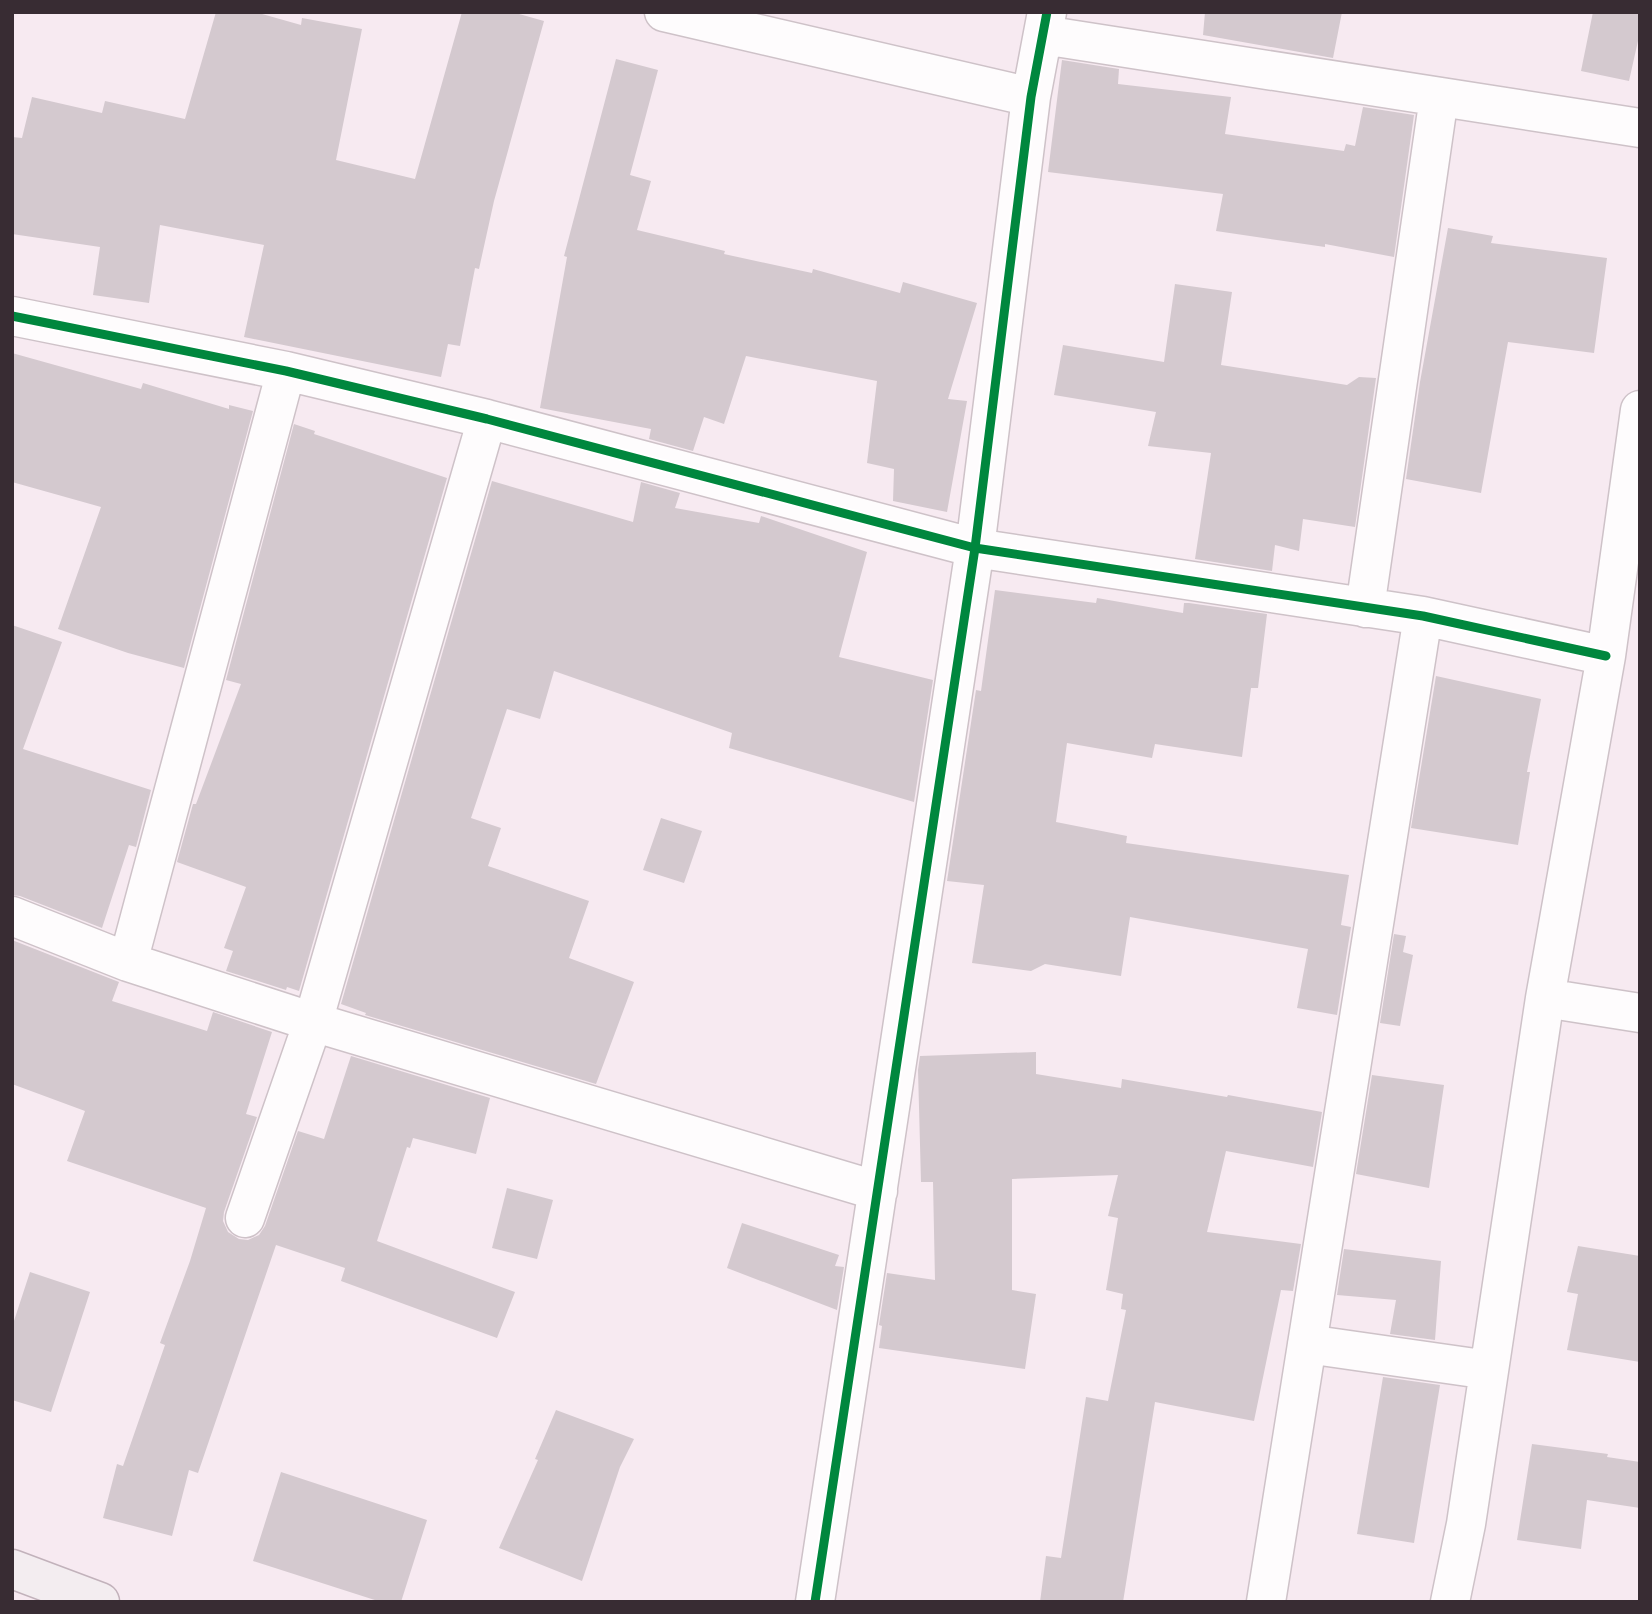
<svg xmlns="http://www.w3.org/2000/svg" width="1652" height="1614" viewBox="0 0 1652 1614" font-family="Jost,sans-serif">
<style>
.building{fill:#d4c9cf}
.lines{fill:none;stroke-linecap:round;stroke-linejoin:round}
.minor-casing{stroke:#cec2c8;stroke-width:41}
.primary-casing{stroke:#c2b2bb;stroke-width:41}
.minor{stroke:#fefcfd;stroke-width:38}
.primary{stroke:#f3edf0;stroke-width:38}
.cycleway-casing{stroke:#fff;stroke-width:13}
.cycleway{stroke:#00873e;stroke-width:9}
</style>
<rect width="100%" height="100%" fill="#f7eaf1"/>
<path class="building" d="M 216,12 L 255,12 L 301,25 L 302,18 L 362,29 L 336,160 L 415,179 L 462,12 L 512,12 L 544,21 L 494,201 L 479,269 L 475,268 L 460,346 L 448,344 L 441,377 L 244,337 L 264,245 L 160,225 L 149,303 L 93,295 L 100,247 L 12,234 L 12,137 L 22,138 L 32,97 L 102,113 L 105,101 L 185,119 Z
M 1205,12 L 1342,12 L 1333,58 L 1203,35 Z
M 1593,12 L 1640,12 L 1640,32 L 1629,81 L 1581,71 Z
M 616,59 L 658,70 L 630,175 L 651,181 L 637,230 L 725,251 L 724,254 L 812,273 L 813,269 L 900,293 L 903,282 L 977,303 L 948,399 L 967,401 L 947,512 L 893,501 L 894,469 L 867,463 L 877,381 L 746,356 L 724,424 L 704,417 L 693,451 L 649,439 L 651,429 L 540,408 L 567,257 L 564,256 Z
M 1062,60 L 1119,69 L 1118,84 L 1231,97 L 1225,134 L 1344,151 L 1346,144 L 1355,146 L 1363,107 L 1414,115 L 1394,257 L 1325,244 L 1325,247 L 1216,231 L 1223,194 L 1048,172 Z
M 1448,228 L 1493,236 L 1491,243 L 1607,258 L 1594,353 L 1508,342 L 1481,493 L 1406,479 L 1420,382 Z
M 1175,284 L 1232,292 L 1221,365 L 1347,385 L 1359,377 L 1376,378 L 1355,527 L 1303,519 L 1299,551 L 1275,545 L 1272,571 L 1195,559 L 1211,453 L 1148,446 L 1156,412 L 1054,395 L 1063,345 L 1164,362 Z
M 12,353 L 141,389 L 143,383 L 229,409 L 229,405 L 253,411 L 184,668 L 128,653 L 58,629 L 101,507 L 12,482 Z
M 294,424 L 315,431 L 314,434 L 447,478 L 299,991 L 287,987 L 286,990 L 226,971 L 233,951 L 224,948 L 246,887 L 177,862 L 193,804 L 196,804 L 241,684 L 226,680 Z
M 492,481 L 633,522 L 641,482 L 680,493 L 675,508 L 759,523 L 761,516 L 867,552 L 839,657 L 933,680 L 914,802 L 729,748 L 732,733 L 554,671 L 540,719 L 507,709 L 471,818 L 501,828 L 488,866 L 589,901 L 569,958 L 634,982 L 596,1084 L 365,1015 L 366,1013 L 341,1004 Z
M 995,590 L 1096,603 L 1097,598 L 1183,613 L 1184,603 L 1189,603 L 1267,614 L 1258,688 L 1251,688 L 1242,757 L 1155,744 L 1152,758 L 1067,743 L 1056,822 L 1127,836 L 1126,843 L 1349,875 L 1341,925 L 1351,927 L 1337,1015 L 1297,1008 L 1308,949 L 1130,917 L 1121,976 L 1045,964 L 1031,971 L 972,963 L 984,885 L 947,881 L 976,690 L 981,691 Z
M 12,625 L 62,642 L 23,749 L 151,790 L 136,847 L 129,845 L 102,928 L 20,896 L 12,895 Z
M 1436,676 L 1541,699 L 1527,772 L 1530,772 L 1518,845 L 1411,828 Z
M 661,818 L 702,831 L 684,883 L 643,870 Z
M 1394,934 L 1406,936 L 1403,952 L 1413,955 L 1400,1026 L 1380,1023 Z
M 12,940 L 119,982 L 112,1001 L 207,1031 L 213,1012 L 272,1032 L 246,1114 L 257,1117 L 224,1212 L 223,1221 L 228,1232 L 239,1239 L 248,1240 L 259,1235 L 265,1226 L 298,1131 L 324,1139 L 351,1056 L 490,1098 L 476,1154 L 413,1138 L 410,1148 L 407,1147 L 377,1241 L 515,1292 L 497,1338 L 341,1281 L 345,1268 L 276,1245 L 198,1473 L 189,1470 L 172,1536 L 103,1518 L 117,1464 L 123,1466 L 165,1345 L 160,1343 L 190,1261 L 206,1208 L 67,1161 L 85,1111 L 12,1084 Z
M 1036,1052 L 1036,1074 L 1121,1088 L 1122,1079 L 1227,1097 L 1228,1095 L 1322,1112 L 1313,1167 L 1226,1151 L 1207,1232 L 1301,1244 L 1293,1291 L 1281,1290 L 1254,1421 L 1155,1402 L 1123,1602 L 1040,1602 L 1046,1556 L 1061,1558 L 1086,1397 L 1108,1401 L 1126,1310 L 1121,1309 L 1123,1294 L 1106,1290 L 1118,1218 L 1108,1216 L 1118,1175 L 1012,1179 L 1012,1290 L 1036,1294 L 1025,1369 L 879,1348 L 882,1326 L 879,1325 L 887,1273 L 935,1280 L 933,1182 L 921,1182 L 918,1070 L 920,1056 Z
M 1372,1075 L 1444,1085 L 1429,1188 L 1356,1174 Z
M 507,1188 L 553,1200 L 537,1259 L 492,1248 Z
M 742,1223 L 839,1255 L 835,1266 L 844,1267 L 837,1310 L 727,1268 Z
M 1578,1246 L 1640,1256 L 1640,1362 L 1567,1350 L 1578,1294 L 1567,1292 Z
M 1344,1249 L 1441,1261 L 1435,1340 L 1390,1334 L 1396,1300 L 1337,1295 Z
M 30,1272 L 90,1292 L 51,1412 L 12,1400 L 12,1327 Z
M 1383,1377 L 1440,1385 L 1414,1543 L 1357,1534 Z
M 556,1410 L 634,1439 L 620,1467 L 582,1581 L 499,1548 L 538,1460 L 535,1459 Z
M 1532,1444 L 1608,1454 L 1607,1457 L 1640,1462 L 1640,1508 L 1587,1500 L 1581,1549 L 1517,1540 Z
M 281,1472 L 427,1520 L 401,1602 L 381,1602 L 253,1561 Z"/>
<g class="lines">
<defs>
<path id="minor" d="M 664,12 L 1031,97
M 1043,35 L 1640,128
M 12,316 L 286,371 L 487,419 L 975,548 L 1423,616 L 1606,656
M 1365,608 L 1439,97
M 12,916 L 128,962 L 313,1022 L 878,1191
M 128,962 L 286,371
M 1545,998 L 1640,1013
M 245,1218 L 313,1022 L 487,419
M 1307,1344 L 1489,1370
M 815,1602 L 975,548 L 1031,97 L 1047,12
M 1266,1602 L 1423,616
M 1450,1602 L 1466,1524 L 1545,998 L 1606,656 L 1640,410"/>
<path id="primary" d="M 12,1569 L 100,1602"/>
</defs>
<use href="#minor" class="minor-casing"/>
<use href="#primary" class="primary-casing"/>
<use href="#minor" class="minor"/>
<use href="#primary" class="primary"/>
<defs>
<path id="cycleway" d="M 12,316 L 286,371 L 487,419 L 975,548 L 1423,616 L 1606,656
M 815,1602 L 975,548 L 1031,97 L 1047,12"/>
</defs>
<use href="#cycleway" class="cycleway-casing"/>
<use href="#cycleway" class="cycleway"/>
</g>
<rect width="1652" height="1614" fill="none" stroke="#382c33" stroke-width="28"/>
</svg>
